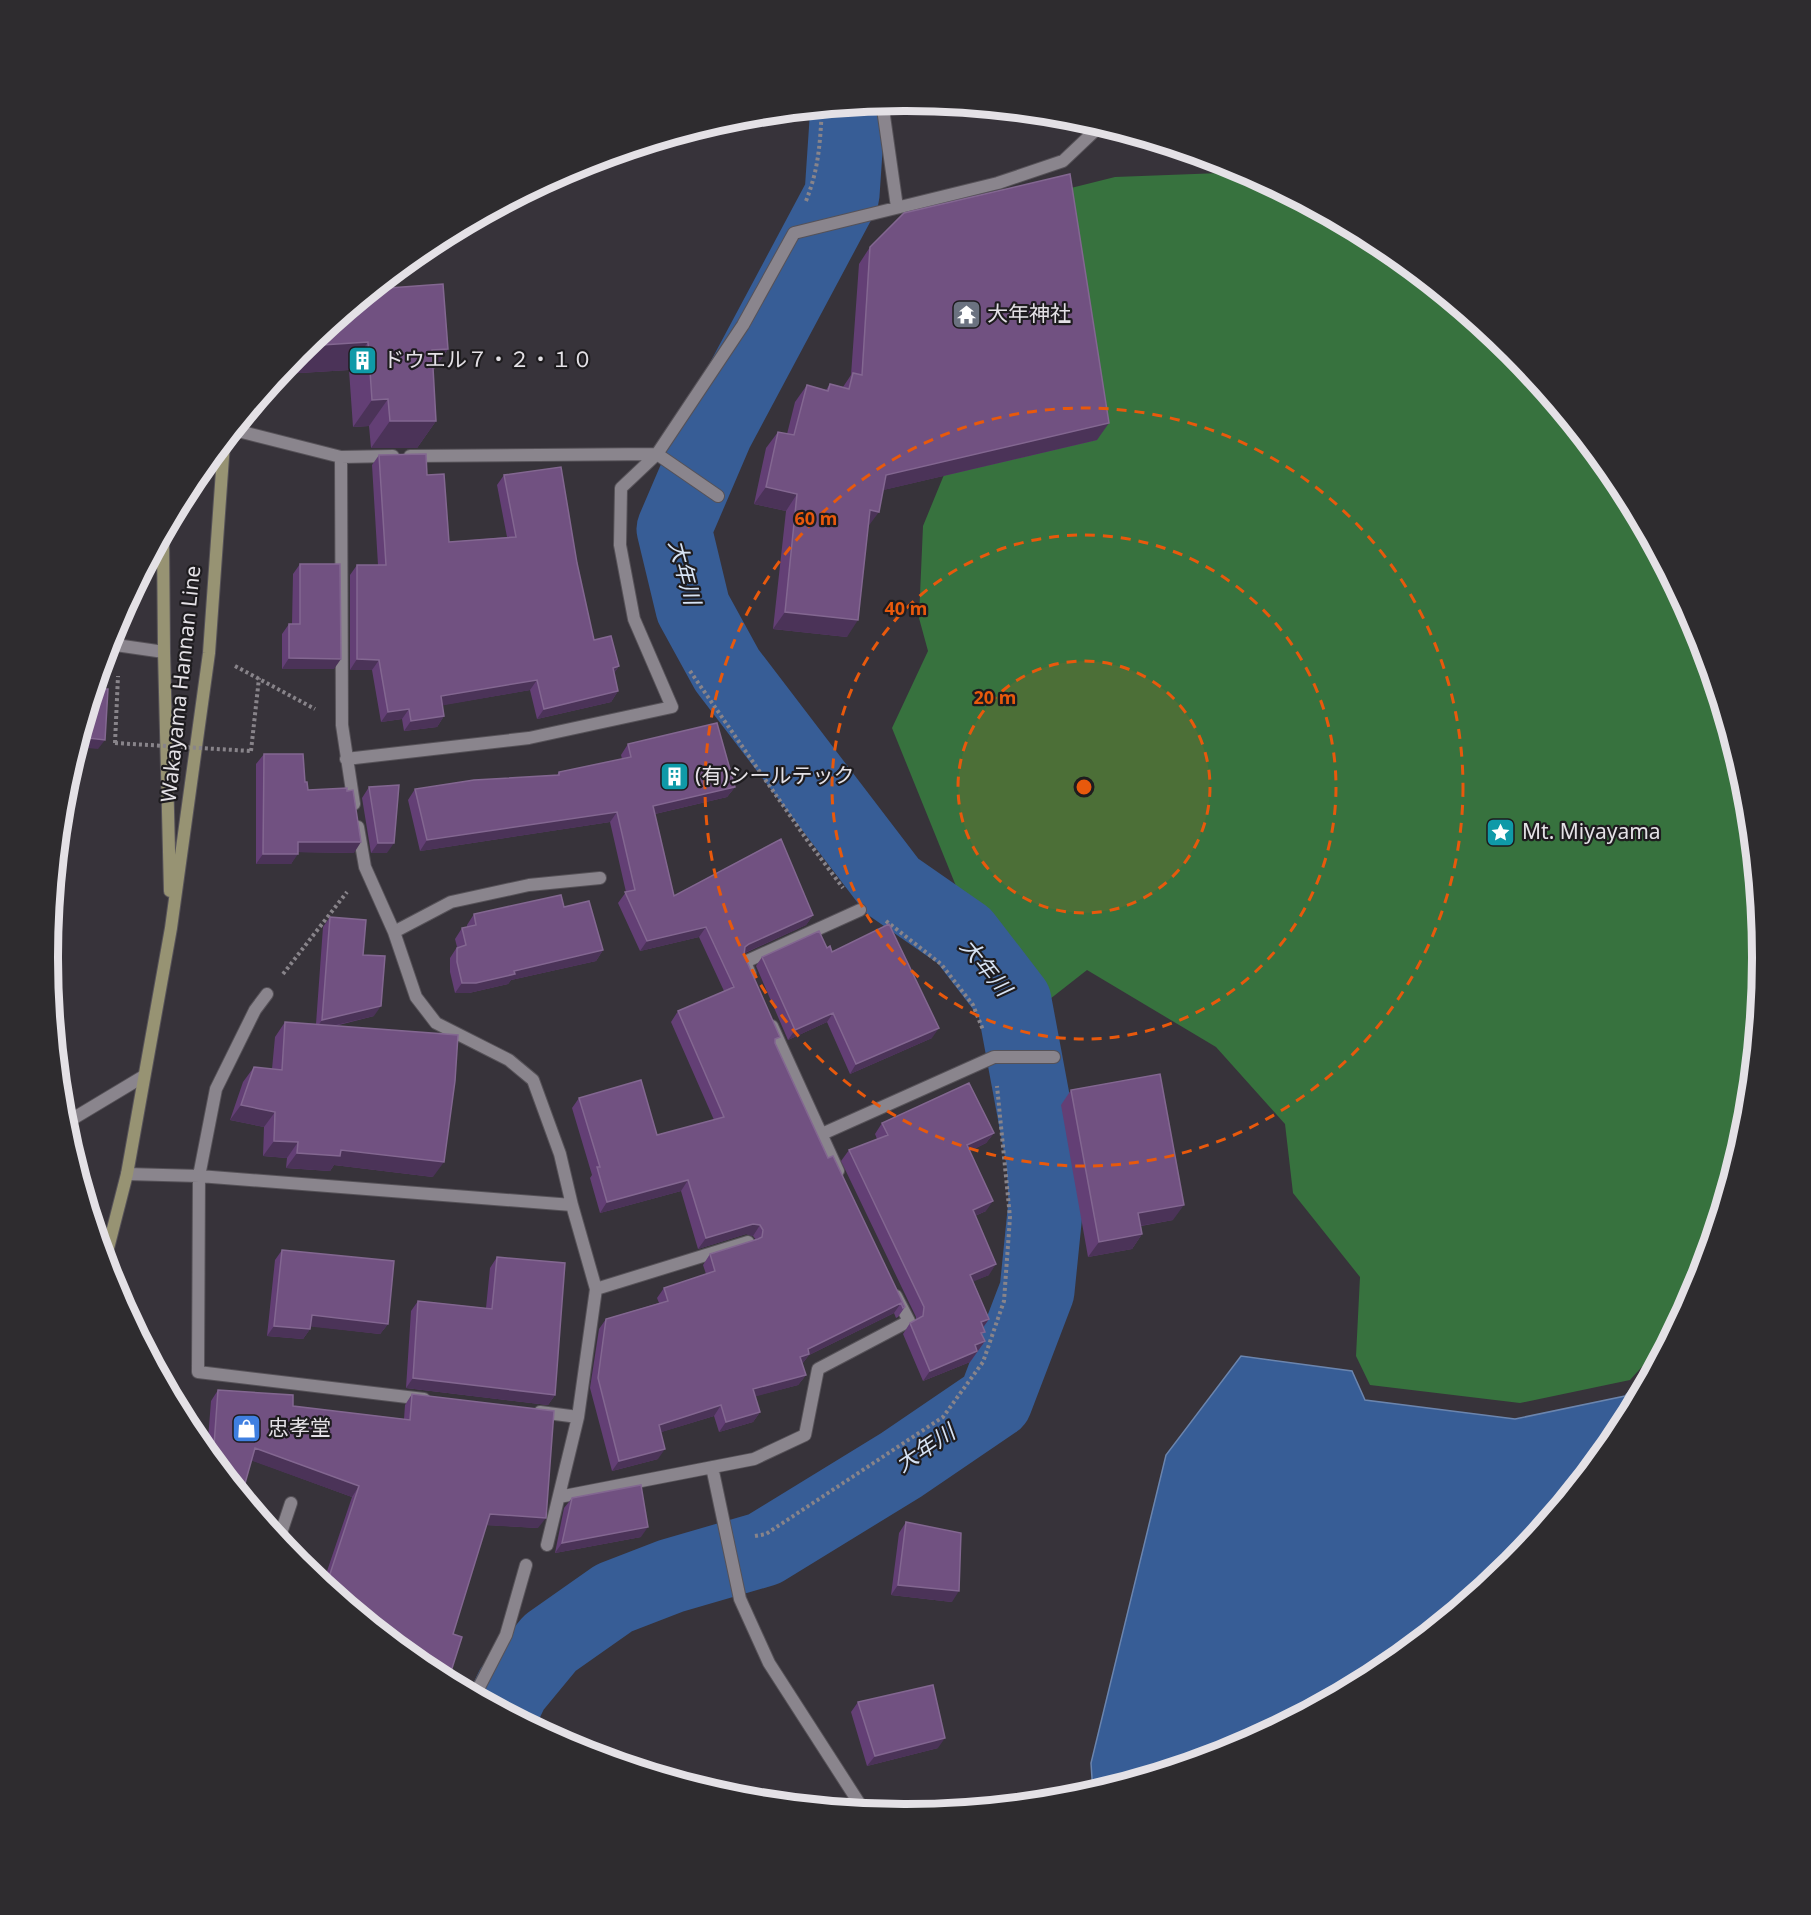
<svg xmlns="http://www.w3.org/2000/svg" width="1811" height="1915" viewBox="0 0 1811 1915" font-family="'Noto Sans','Noto Sans JP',sans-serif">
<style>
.forest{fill:#37723e}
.water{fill:#375d96;stroke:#6b85ae;stroke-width:1.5}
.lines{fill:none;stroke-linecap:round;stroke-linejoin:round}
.river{stroke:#375d96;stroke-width:75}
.street-casing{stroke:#565258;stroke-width:14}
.secondary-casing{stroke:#565258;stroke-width:14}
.path{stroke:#88848a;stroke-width:4;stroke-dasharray:3 3;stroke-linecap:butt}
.street{stroke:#8a858d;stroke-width:12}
.secondary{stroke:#979373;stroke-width:12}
.path-bridge{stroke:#88848a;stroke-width:4;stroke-dasharray:3 3;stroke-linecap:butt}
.wall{fill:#633f75}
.shaded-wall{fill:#4b3358}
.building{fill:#715181;stroke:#836791;stroke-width:1.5}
.ring{fill:none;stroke:#e8590c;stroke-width:3;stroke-dasharray:10 8}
.labels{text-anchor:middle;stroke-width:4.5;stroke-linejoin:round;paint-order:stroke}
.poi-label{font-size:21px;fill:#e4e1e6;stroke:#1e1c1f;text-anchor:start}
.street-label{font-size:21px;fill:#e4e1e6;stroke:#1e1c1f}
.water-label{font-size:22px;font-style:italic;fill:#d7e3f4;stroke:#1e1c1f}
.rim{fill:none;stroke:#e4e1e6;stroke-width:8}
.centre{fill:#e8590c;stroke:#1e1c1f;stroke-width:3}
.ring-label{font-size:18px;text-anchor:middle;font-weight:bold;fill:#e8590c;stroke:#1e1c1f;stroke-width:4.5;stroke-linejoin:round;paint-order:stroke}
</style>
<rect width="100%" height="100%" fill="#37333a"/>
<path class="forest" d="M 1247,172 L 1382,245 L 1512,351 L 1619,481 L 1698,630 L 1747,791 L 1763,958 L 1746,1125 L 1698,1286 L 1673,1332 L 1630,1380 L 1520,1403 L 1370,1385 L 1356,1356 L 1360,1277 L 1293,1193 L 1285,1124 L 1216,1047 L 1087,970 L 1050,999 L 958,891 L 892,728 L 928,651 L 919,618 L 923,526 L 948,465 L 1047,194 L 1115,177 Z"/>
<path class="water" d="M 1661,1354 L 1618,1434 L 1512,1564 L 1382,1671 L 1233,1750 L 1093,1793 L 1091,1763 L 1166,1455 L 1241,1356 L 1352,1371 L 1365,1400 L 1515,1419 L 1625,1396 Z"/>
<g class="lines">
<path class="river" d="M 502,1710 L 512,1689 L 550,1643 L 614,1598 L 671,1576 L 764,1549 L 901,1465 L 995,1401 L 1037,1291 L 1046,1202 L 1044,1162 L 1014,1001 L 964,936 L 892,886 L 727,670 L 693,608 L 674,529 L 716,431 L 842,195 L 848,106"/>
<defs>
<path id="street" d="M 882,102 L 897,207
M 234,430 L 341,457 L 393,456
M 410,456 L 657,454 L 743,325 L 794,233 L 998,183 L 1063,161 L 1101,125
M 341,457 L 342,725 L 354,804
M 109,644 L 164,652
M 346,759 L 529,738 L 672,707 L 634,619 L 620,545 L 621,488 L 657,454 L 718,496
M 358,827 L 365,867 L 394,932 L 416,997 L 436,1023 L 509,1060 L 533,1080 L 560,1154 L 572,1205
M 394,932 L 451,902 L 529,885 L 600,878
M 750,974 L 745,962 L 860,910
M 267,994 L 255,1010 L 216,1089 L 199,1176 L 198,1372 L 424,1399
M 772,1026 L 838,1171
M 64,1124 L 144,1076
M 822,1134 L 994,1057 L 1054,1057
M 127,1174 L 199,1176 L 572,1205 L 596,1289 L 578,1417 L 547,1545
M 596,1289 L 748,1242
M 540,1412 L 578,1417
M 712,1467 L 740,1599 L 769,1663 L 861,1806
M 559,1497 L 754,1459 L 805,1435 L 818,1369 L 909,1321 L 896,1296
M 279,1539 L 291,1503
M 475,1695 L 506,1635 L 526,1565"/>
<path id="secondary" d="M 163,536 L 164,652 L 170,891
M 105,1260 L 127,1174 L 171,928 L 209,653 L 224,443"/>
</defs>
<use href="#street" class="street-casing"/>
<use href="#secondary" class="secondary-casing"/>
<path class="path" d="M 806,201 C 819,168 820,143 822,108
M 235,666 L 315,709
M 690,671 L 807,840 L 843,888
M 115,743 L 118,676
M 251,751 L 259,678
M 886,921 L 941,964 L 973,1005 L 983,1030
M 283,974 L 347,892
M 755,1536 L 766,1534 L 943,1417 L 983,1362 L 1004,1301 L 1010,1217 L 997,1086"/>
<use href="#street" class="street"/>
<use href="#secondary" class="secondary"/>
<path class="path-bridge" d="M 115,743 L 251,751"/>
</g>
<path class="wall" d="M 870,247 L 1097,440 L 883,490 L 868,526 L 847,637 L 773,629 L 786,511 L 754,504 L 766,448 L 778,432 L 787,434 L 795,402 L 807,385 L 826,390 L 830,384 L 843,387 L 851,375 L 859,264 Z
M 375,289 L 448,349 L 433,371 L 436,421 L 417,448 L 371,448 L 369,426 L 353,427 L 349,370 L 283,374 L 283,371 L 299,351 Z
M 379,455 L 427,475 L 449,542 L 507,537 L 497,485 L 504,475 L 577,563 L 594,640 L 619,666 L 614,673 L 618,691 L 611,702 L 537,719 L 530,690 L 442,705 L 444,716 L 437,727 L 404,731 L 402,719 L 381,722 L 372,670 L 350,670 L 350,575 L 357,565 L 378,565 L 372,465 Z
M 300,564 L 334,669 L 282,669 L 282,634 L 289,624 L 292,624 L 293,574 Z
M 628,744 L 735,787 L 727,797 L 655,814 L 674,896 L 813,915 L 806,925 L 745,953 L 744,955 L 775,1044 L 828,1158 L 905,1307 L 898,1317 L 896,1318 L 894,1313 L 809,1355 L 802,1364 L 806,1375 L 798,1385 L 755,1396 L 760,1412 L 753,1422 L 719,1432 L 714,1416 L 661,1432 L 658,1459 L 612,1471 L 590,1388 L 599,1329 L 606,1319 L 659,1303 L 657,1298 L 664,1288 L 706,1274 L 703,1265 L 710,1254 L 756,1240 L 753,1236 L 746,1234 L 698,1249 L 681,1191 L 600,1213 L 590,1178 L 592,1175 L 572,1108 L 579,1098 L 657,1135 L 714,1120 L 671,1022 L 678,1011 L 724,991 L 699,937 L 640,951 L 618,903 L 626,892 L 610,822 L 420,851 L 408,800 L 415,789 L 557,775 L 559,772 L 622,759 L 621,755 Z
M 264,754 L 305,782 L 308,790 L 354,853 L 298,852 L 291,864 L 256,864 L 256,764 Z
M 369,787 L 387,853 L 371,853 L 362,798 Z
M 564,907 L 603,950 L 596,961 L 511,980 L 508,984 L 469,993 L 455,993 L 450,972 L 450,958 L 457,947 L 455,939 L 462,928 L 467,927 L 467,925 L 474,914 Z
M 330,917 L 363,955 L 374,1016 L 335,1026 L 433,1177 L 334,1165 L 330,1171 L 286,1168 L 287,1158 L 263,1156 L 264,1127 L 230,1120 L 243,1082 L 254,1067 L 272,1069 L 275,1037 L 285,1022 L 316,1024 L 323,927 Z
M 827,948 L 832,952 L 932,1038 L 850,1074 L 827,1022 L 788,1040 L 756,966 L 762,957 Z
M 1071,1090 L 1173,1220 L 1141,1226 L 1142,1234 L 1132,1249 L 1088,1257 L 1061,1105 Z
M 882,1123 L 994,1133 L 986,1143 L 970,1151 L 986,1211 L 975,1216 L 989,1275 L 973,1281 L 989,1319 L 983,1327 L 982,1336 L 985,1341 L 970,1362 L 923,1381 L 903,1334 L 910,1323 L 916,1320 L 916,1317 L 841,1161 L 849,1150 L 877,1139 L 875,1134 Z
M 282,1250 L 388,1324 L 380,1334 L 311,1326 L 310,1329 L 303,1339 L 267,1336 L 275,1260 Z
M 497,1257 L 555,1395 L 548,1405 L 406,1388 L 411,1311 L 418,1301 L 486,1308 L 490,1268 Z
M 218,1390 L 293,1406 L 404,1419 L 405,1405 L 412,1394 L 538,1528 L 487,1525 L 429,1670 L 323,1583 L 352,1497 L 251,1460 L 242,1494 L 207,1452 L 211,1401 Z
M 572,1498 L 641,1537 L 555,1553 L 564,1508 Z
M 906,1522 L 952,1602 L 891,1595 L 899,1533 Z
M 858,1702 L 938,1748 L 867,1766 L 851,1712 Z"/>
<path class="shaded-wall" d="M 368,342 L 349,370 L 283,374 L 294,357 L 299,351 L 305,346 Z
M 448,349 L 429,376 L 432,350 Z
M 388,399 L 369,426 L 353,427 L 372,400 Z
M 390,421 L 436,421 L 417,448 L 371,448 Z
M 1109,423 L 1097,440 L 875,492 L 886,475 Z
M 766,487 L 797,494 L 786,511 L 754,504 Z
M 870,510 L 879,512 L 867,528 Z
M 785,612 L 858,620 L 847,637 L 773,629 Z
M 289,658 L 341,659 L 334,669 L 282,669 Z
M 357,659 L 379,660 L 372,670 L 350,670 Z
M 619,666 L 611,677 L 613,668 Z
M 537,680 L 530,690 L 434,707 L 441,696 Z
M 618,691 L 611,702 L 537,719 L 544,709 Z
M 409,709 L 402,719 L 381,722 L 388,712 Z
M 444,716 L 437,727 L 404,731 L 411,721 Z
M 80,737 L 105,740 L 98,749 L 77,747 Z
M 735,787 L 727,797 L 646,816 L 653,806 Z
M 617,812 L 610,822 L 420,851 L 427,840 Z
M 298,842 L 361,842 L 354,853 L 291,852 Z
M 378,843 L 394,843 L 387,853 L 371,853 Z
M 263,854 L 298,854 L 291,864 L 256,864 Z
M 813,915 L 806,925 L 742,954 L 745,947 L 749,944 Z
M 706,927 L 699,937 L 640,951 L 647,941 Z
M 603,950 L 596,961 L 511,980 L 508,984 L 469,993 L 455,993 L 462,983 Z
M 381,1006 L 374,1016 L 315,1030 L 322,1020 Z
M 833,1013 L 827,1022 L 788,1040 L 795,1030 Z
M 939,1028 L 932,1038 L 850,1074 L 856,1064 Z
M 241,1105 L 275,1112 L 264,1127 L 230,1120 Z
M 994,1133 L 986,1143 L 960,1156 L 967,1145 Z
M 274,1141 L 298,1142 L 287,1158 L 263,1156 Z
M 341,1150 L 444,1162 L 433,1177 L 334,1165 L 330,1171 L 286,1168 L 297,1153 Z
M 688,1180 L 681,1191 L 600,1213 L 607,1202 Z
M 993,1201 L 986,1211 L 965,1220 L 973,1210 Z
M 1184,1205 L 1173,1220 L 1128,1228 L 1138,1213 Z
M 753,1224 L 760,1225 L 753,1236 L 746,1234 L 698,1249 L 706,1238 Z
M 1142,1234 L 1132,1249 L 1088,1257 L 1099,1242 Z
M 996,1264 L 989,1275 L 963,1286 L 970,1275 Z
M 901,1303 L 894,1313 L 809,1355 L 802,1364 L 800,1357 L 808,1349 Z
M 312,1315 L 388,1324 L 380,1334 L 305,1326 Z
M 989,1319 L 982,1329 L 981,1322 Z
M 274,1326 L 310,1329 L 303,1339 L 267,1336 Z
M 985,1341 L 970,1362 L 923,1381 L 930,1371 L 975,1345 Z
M 806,1375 L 798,1385 L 746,1399 L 753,1389 Z
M 413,1378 L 555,1395 L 548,1405 L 406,1388 Z
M 721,1405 L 714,1416 L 652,1435 L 659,1425 Z
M 760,1412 L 753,1422 L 719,1432 L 726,1422 Z
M 255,1448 L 359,1486 L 352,1497 L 247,1459 Z
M 665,1449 L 658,1459 L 612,1471 L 619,1461 Z
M 490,1514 L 546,1518 L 538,1528 L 483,1525 Z
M 648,1527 L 641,1537 L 555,1553 L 562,1543 Z
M 898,1585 L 959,1591 L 952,1602 L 891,1595 Z
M 945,1738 L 938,1748 L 867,1766 L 875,1756 Z"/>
<path class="building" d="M 1070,174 L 1109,423 L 886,475 L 879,512 L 870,510 L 858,620 L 785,612 L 797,494 L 766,487 L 778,432 L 794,435 L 807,385 L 828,391 L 830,384 L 849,389 L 853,373 L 862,375 L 870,247 L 904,213 Z
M 443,284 L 448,349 L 432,350 L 436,421 L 390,421 L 388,399 L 372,400 L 368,342 L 305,346 L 375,289 Z
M 426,454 L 427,475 L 444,474 L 449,542 L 516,537 L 504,475 L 561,467 L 577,563 L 594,640 L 611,636 L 619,666 L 613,668 L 618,691 L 544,709 L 537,680 L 441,696 L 444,716 L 411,721 L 409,709 L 388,712 L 379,660 L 357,659 L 357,565 L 386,565 L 379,455 Z
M 300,564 L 340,564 L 341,659 L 289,658 L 289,624 L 300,624 Z
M 95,689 L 108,689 L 105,740 L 80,737 Z
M 717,723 L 735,787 L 653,806 L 674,896 L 781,839 L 813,915 L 749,944 L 745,947 L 744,955 L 780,1037 L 775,1039 L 775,1043 L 828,1158 L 833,1156 L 905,1307 L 903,1308 L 901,1303 L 808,1349 L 809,1354 L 800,1357 L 806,1375 L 753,1389 L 760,1412 L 726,1422 L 721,1405 L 659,1425 L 665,1449 L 619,1461 L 598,1378 L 606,1319 L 668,1301 L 664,1288 L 715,1271 L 710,1254 L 758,1239 L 762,1237 L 763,1230 L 760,1225 L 753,1224 L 706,1238 L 688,1180 L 607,1202 L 597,1167 L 600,1167 L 579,1098 L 641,1080 L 657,1135 L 724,1117 L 678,1011 L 734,987 L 706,927 L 647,941 L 625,892 L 635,890 L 617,812 L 427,840 L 415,789 L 474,780 L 559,775 L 559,772 L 631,757 L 628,744 Z
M 264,754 L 303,754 L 305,782 L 307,782 L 308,790 L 347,788 L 347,791 L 353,790 L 361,842 L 298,842 L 298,854 L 263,854 Z
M 399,785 L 394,843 L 378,843 L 369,787 Z
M 561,895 L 564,907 L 589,901 L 603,950 L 514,971 L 515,974 L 476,983 L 462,983 L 457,962 L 457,948 L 466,945 L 462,928 L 476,925 L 474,914 Z
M 330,917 L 366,920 L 363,955 L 385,956 L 381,1006 L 322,1020 Z
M 889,924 L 939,1028 L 856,1064 L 833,1013 L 795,1030 L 762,957 L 819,931 L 827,948 L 830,946 L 832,952 Z
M 285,1022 L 458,1035 L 455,1081 L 444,1162 L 341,1150 L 340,1156 L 297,1153 L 298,1142 L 274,1141 L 275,1112 L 241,1105 L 254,1067 L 282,1070 Z
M 1160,1074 L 1184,1205 L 1138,1213 L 1142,1234 L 1099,1242 L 1071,1090 Z
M 969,1083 L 994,1133 L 967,1145 L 993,1201 L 973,1210 L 996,1264 L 970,1275 L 989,1319 L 981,1322 L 985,1332 L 981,1333 L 985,1341 L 975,1345 L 977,1351 L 930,1371 L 910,1323 L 923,1316 L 924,1307 L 849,1150 L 888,1135 L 882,1123 Z
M 282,1250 L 394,1261 L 388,1324 L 312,1315 L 310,1329 L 274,1326 Z
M 497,1257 L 565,1263 L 555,1395 L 413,1378 L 418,1301 L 492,1309 Z
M 218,1390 L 293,1395 L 293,1406 L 410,1420 L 412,1394 L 554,1411 L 546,1518 L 490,1514 L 453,1634 L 462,1637 L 448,1681 L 429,1670 L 326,1586 L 359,1486 L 255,1448 L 242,1494 L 213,1459 Z
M 641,1485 L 648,1527 L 562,1543 L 572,1498 Z
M 906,1522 L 961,1533 L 959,1591 L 898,1585 Z
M 933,1685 L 945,1738 L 875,1756 L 858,1702 Z"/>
<circle cx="1084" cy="787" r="126" fill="#e8590c" fill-opacity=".12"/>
<g class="ring">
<circle cx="1084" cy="787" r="126"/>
<circle cx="1084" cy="787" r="252"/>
<circle cx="1084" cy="787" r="379"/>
</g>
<defs>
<symbol id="temple-square" viewBox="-11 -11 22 22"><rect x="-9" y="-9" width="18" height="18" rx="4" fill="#6b7280" stroke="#1e1c1f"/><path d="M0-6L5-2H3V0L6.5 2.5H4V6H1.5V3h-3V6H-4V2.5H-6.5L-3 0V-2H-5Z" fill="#fff"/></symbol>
<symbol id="building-square" viewBox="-11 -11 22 22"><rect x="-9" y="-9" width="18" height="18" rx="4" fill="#0f9aa8" stroke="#1e1c1f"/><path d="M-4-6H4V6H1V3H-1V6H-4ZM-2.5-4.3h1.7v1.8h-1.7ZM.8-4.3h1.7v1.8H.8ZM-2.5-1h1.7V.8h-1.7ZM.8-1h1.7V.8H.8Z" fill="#fff"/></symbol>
<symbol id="sight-square" viewBox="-11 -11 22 22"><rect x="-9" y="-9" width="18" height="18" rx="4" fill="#0f9aa8" stroke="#1e1c1f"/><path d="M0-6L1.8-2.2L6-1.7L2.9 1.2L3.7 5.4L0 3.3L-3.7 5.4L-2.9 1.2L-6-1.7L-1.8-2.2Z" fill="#fff"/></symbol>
<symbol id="shop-square" viewBox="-11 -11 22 22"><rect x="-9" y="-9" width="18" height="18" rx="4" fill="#3f7fe0" stroke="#1e1c1f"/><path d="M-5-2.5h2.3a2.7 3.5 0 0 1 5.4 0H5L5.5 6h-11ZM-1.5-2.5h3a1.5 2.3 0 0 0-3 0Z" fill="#fff"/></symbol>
</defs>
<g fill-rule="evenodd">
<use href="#temple-square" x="950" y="298" width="33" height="33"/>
<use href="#building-square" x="346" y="344" width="33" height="33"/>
<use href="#building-square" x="658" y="760" width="33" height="33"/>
<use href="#sight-square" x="1484" y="816" width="33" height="33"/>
<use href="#shop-square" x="230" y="1412" width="33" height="33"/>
</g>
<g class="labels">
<g class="poi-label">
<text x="987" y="321">大年神社</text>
<text x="383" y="367">ドウエル７・２・１０</text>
<text x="695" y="783">(有)シールテック</text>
<text x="1522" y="839">Mt. Miyayama</text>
<text x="268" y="1435">忠孝堂</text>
</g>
<g class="street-label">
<text transform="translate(181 684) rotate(-84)" y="7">Wakayama Hannan Line</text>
</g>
<g class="water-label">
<text transform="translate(685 572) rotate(75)" y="8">大年川</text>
<text transform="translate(986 967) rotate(51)" y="8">大年川</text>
<text transform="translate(925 1448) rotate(-34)" y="8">大年川</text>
</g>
</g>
<path d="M0 0H1811V1915H0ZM904 111H906A846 846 0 0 1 1752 957V958A846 846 0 0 1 906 1804H904A846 846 0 0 1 58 958V957A846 846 0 0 1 904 111Z" fill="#2e2c2f" fill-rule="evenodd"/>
<path class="rim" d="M904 111H906A846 846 0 0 1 1752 957V958A846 846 0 0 1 906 1804H904A846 846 0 0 1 58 958V957A846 846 0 0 1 904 111Z"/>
<circle cx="1084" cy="787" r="9" class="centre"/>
<g class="ring-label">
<text x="816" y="525">60 m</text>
<text x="906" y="615">40 m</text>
<text x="995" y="704">20 m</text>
</g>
</svg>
